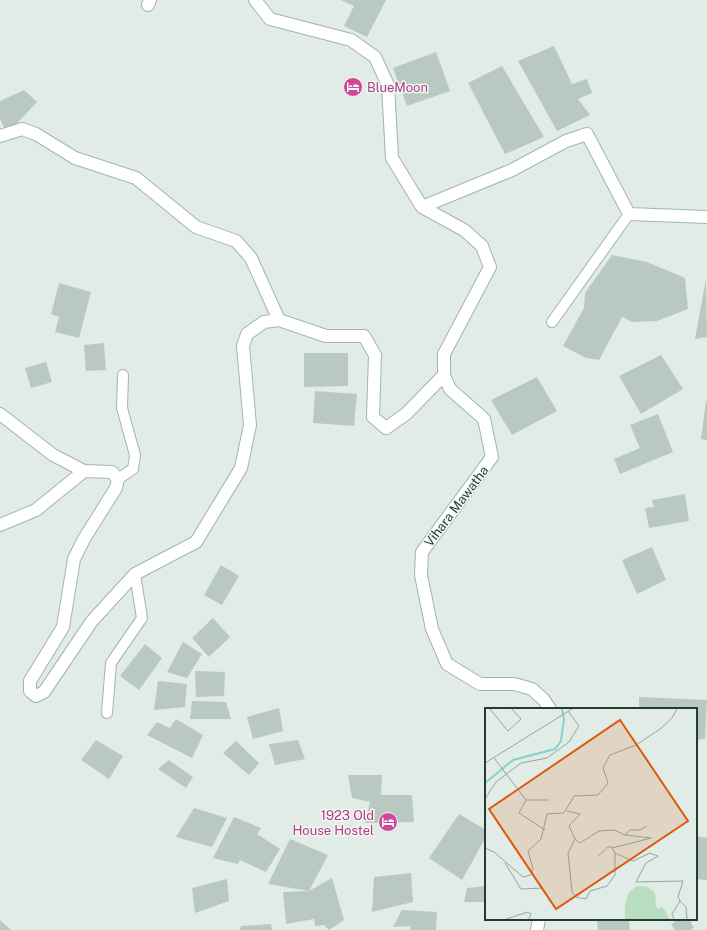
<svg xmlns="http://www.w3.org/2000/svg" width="707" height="930" viewBox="0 0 707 930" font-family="'Public Sans',sans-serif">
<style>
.building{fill:#b9c9c1}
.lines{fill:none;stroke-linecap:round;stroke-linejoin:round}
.service-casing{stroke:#a4b4ac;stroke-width:12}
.minor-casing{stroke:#a4b4ac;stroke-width:14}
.service{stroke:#fff;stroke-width:10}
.minor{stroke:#fff;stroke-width:12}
.labels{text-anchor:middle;stroke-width:3;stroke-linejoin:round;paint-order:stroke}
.hotel-label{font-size:13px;fill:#b23c85;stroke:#f1f8f4;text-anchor:start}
.street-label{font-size:13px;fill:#213d32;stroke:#f1f8f4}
.inset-river{fill:none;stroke:#88cfd2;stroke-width:2}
.inset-road{fill:none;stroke:#94a69e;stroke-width:1}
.view{fill:#de580e;fill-opacity:0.15;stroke:#de580e;stroke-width:2}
.inset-edge{fill:none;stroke:#213d32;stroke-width:2}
</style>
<rect width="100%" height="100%" fill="#e1ece6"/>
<path class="building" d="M 341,0 L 386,0 L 367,37 L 344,26 L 354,6 Z
M 554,46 L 572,84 L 587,79 L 592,93 L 578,99 L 590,115 L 557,131 L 518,61 Z
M 436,52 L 450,91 L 407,106 L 393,68 Z
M 502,66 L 544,137 L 505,154 L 468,83 Z
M 24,90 L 37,102 L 7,134 L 0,119 L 0,101 Z
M 612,255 L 647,262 L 685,278 L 688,309 L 657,321 L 632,322 L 622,317 L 599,360 L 586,358 L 563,346 L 584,308 L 585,293 Z
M 706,279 L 707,337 L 695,339 Z
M 59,283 L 91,292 L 79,338 L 55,332 L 59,317 L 51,314 Z
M 104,343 L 106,370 L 86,371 L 84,345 Z
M 304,353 L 348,353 L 348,386 L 304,387 Z
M 661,355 L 683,389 L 641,414 L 619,376 Z
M 46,362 L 52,382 L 31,388 L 25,368 Z
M 537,377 L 557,411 L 512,435 L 491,400 Z
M 315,391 L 357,394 L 354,426 L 313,423 Z
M 706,401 L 707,402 L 707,440 L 701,439 Z
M 658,414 L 673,452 L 620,474 L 614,459 L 640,448 L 630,425 Z
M 685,494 L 689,521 L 649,528 L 645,508 L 654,507 L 652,500 Z
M 652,547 L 666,580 L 637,594 L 622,560 Z
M 221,565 L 239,576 L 222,605 L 204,595 Z
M 213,618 L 230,637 L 209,657 L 192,638 Z
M 183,642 L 202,654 L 187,678 L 167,672 Z
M 145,644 L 162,658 L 139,690 L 120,676 Z
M 195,671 L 225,672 L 224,696 L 196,697 Z
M 158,681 L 187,684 L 185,707 L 154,710 Z
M 639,697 L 707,700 L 705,739 L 696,740 L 696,709 L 639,709 Z
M 192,701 L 226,702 L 231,719 L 190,719 Z
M 279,708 L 283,731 L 253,739 L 247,717 Z
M 176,719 L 203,735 L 192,758 L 147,735 L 157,722 L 170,728 Z
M 96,740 L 123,756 L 109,779 L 81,760 Z
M 298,740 L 305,759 L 275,765 L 269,744 Z
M 236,741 L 259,763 L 249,775 L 223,753 Z
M 169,760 L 193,777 L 186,788 L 158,769 Z
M 348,775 L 382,775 L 381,795 L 412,795 L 414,822 L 365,823 L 370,802 L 352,798 Z
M 194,808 L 227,818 L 212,847 L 176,837 Z
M 459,814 L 486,830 L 486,837 L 462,880 L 429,858 Z
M 234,817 L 261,828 L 257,834 L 280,849 L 266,872 L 240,860 L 238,864 L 213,858 Z
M 696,836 L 707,838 L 707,880 L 696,879 Z
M 290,839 L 328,855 L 309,891 L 268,884 Z
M 411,873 L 413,902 L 372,912 L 374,877 Z
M 332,878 L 344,920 L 329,930 L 324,925 L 315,926 L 314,919 L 286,924 L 283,892 L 309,891 Z
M 227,879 L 229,901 L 195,913 L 192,888 Z
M 486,886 L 486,902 L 464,902 L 467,888 Z
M 402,910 L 437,912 L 436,930 L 410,930 L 410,926 L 393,927 Z
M 597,919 L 629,919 L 630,930 L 598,930 Z
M 679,919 L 689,919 L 694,928 L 690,930 L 675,930 L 671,924 Z
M 0,920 L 11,930 L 0,930 Z
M 271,924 L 272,930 L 240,930 L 241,926 Z"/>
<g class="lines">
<defs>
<path id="service" d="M 552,322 L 629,214
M 118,479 L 133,469 L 135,455 L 122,408 L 123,375
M 107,713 L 111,663 L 142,618 L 135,574"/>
<path id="minor" d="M 255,0 L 270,19 L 351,40 L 375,57 L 388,85 L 392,158 L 422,207 L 464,230 L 482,246 L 490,267 L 444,354 L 444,375 L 450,389 L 484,419 L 492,457 L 422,552 L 421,575 L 432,629 L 447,664 L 480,684 L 514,684 L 532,689 L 544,700 L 550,709
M 148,5 L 150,0
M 0,136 L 22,129 L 36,134 L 75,158 L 136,178 L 196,227 L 236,241 L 251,258 L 279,320
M 422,207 L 512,170 L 566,141 L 587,134 L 629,214 L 707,217
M 0,414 L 53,455 L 84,471
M 0,525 L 36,510 L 84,471 L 112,472 L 118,479 L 116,488 L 84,539 L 74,559 L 63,627 L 30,681 L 30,691 L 36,696 L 44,692 L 92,621 L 135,574 L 196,542 L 241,468 L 250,425 L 243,346 L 247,334 L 264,322 L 279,320 L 326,336 L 364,336 L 375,355 L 373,417 L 386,428 L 406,414 L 444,375
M 537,930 L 539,919"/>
</defs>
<use href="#service" class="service-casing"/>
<use href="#minor" class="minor-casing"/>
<use href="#service" class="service"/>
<use href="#minor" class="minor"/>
</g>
<defs>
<symbol id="hotel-disc" viewBox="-11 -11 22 22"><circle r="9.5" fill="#d1479c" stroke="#f1f8f4"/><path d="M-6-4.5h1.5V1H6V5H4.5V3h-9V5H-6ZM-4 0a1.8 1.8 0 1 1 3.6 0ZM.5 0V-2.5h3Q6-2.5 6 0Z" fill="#fff"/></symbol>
</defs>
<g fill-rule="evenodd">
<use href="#hotel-disc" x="342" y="76" width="22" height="22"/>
<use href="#hotel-disc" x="377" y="811" width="22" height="22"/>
</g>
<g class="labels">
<g class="hotel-label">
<text x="367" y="92">BlueMoon</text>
<text x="374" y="820" text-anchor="end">1923 Old<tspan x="374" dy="15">House Hostel</tspan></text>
</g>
<g class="street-label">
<text transform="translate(456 506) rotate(-53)" y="5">Vihara Mawatha</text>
</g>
</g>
<g transform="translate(485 708)">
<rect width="212" height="212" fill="#e1ece6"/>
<path d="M 152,178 L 163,179 L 170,185 L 171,199 L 174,201 L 177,198 L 185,211 L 140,211 L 140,196 L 144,184 Z" fill="#b9ddbf"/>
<path class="inset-river" d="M 0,75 L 28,52 L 70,41 L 76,33 L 79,11 L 77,1"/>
<path class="inset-road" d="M 5,1 L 23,23 L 36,11 L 27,1M 9,50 L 41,92M 0,55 L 87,1M 0,91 L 11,74 L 36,55 L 62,50 L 84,34 L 94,18 L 83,3M 41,92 L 34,105 L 60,122M 41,92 L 64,92M 82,103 L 95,106 L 84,118 L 90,131 L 95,135 L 114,123 L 129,122 L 140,127 L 166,130 L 127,140 L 130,145 L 148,153 L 165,145 L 173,148 L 161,155 L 151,174 L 198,173 L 193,189 L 195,193M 140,127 L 145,122 L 155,122 L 162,118M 90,131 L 83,145 L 87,184 L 91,189 L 101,191 L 105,183 L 122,178 L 130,167 L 130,145M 0,140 L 9,144 L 38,169 L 46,167 L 48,161 L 43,143 L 56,131 L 62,106 L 79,105 L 89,88 L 113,87 L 123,75 L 118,60 L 125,47 L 151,37 L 175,21 L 187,10 L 192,1M 113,148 L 123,139 L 128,139M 20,155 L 36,181 L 58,180M 21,211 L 43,204 L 46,206 L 44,211M 189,211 L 187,206 L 195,193 L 201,199 L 202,211"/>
<path class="view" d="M 135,12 L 203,113 L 71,201 L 4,101 Z"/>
<rect width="212" height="212" class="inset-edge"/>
</g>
</svg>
